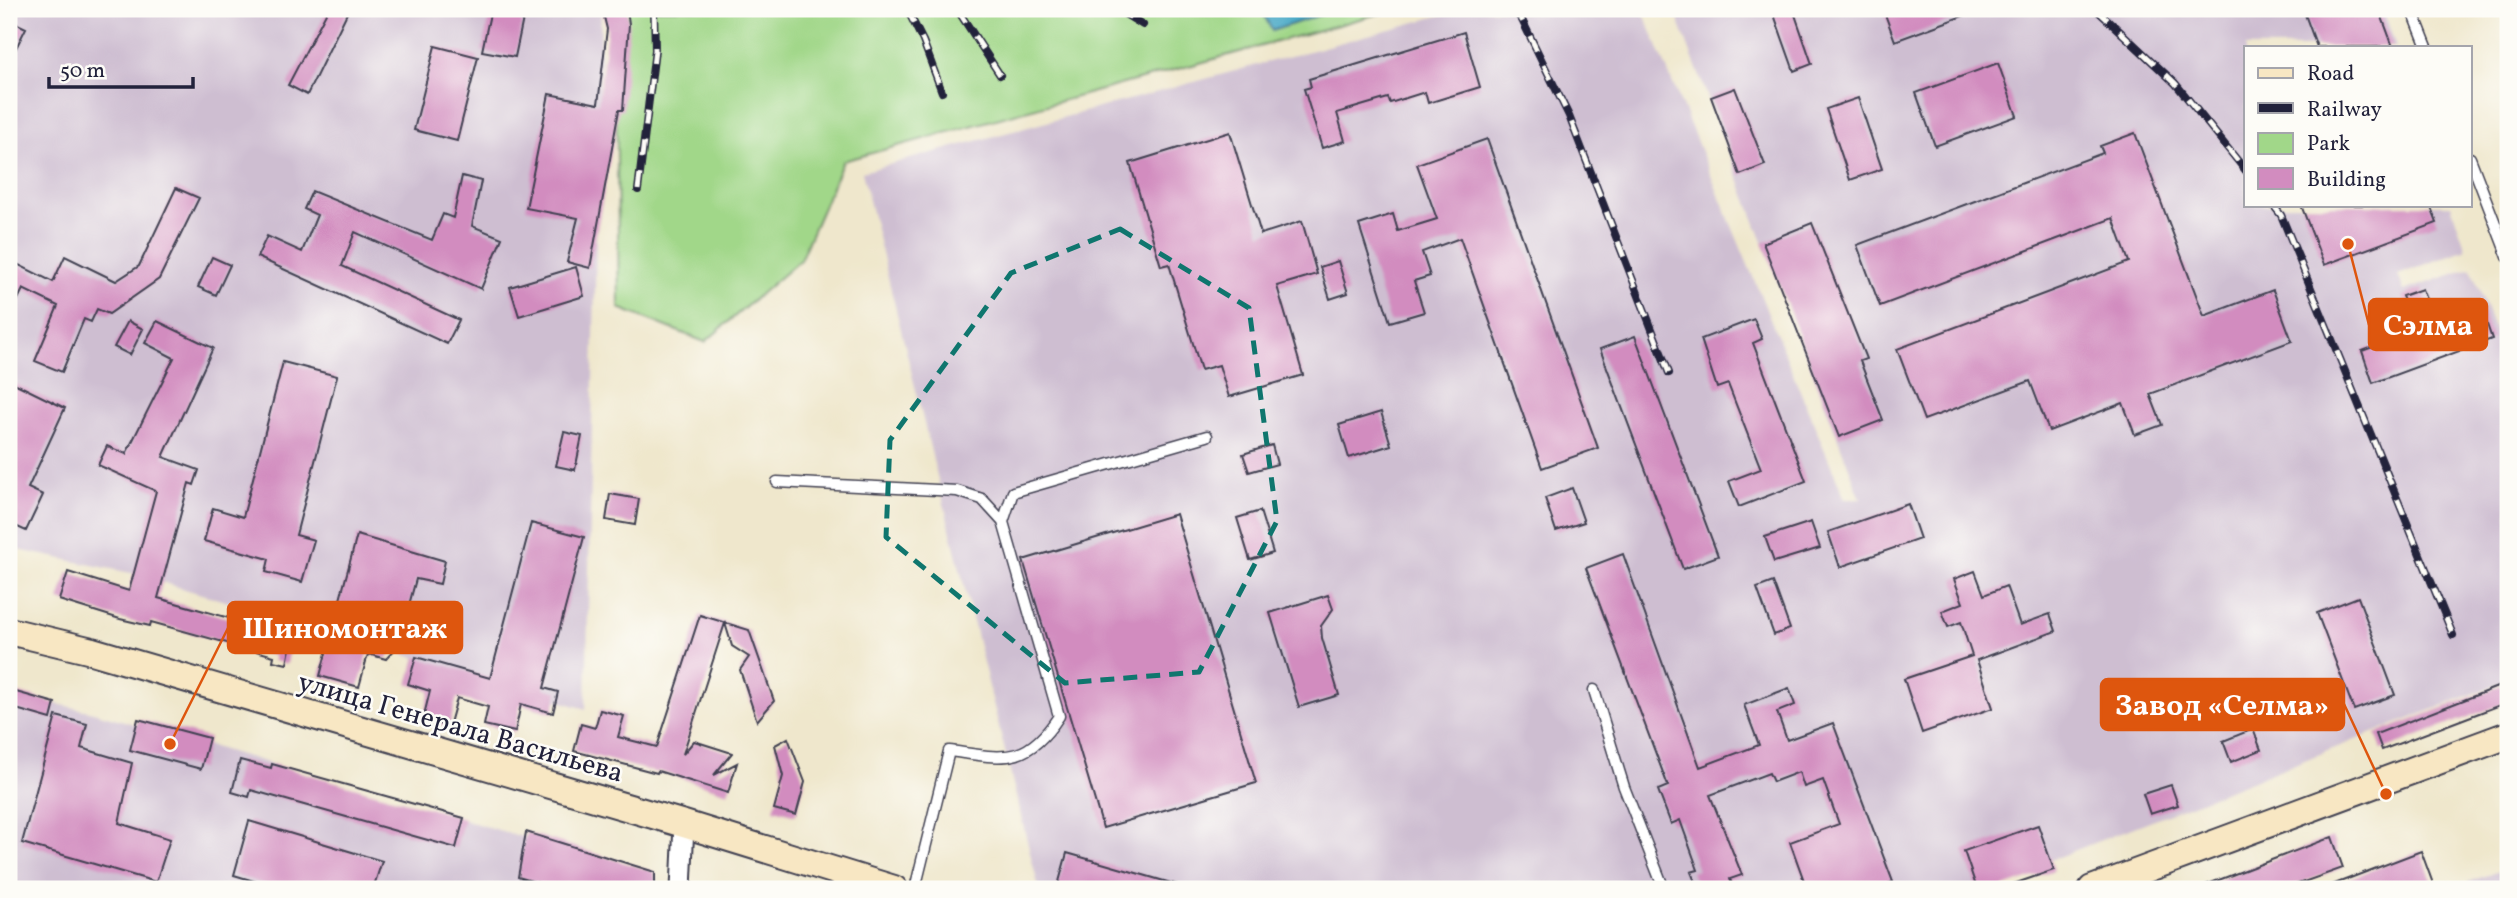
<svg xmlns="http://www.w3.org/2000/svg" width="2517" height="898" viewBox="0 0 2517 898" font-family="Vollkorn,serif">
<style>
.industrial{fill:#cebed1}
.green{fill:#a1d789;stroke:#627c62;stroke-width:2}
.water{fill:#47a8c6;stroke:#346580;stroke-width:2}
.building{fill:#d28cbf}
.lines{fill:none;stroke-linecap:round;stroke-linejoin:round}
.lane-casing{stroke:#414051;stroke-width:13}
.street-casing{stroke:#414051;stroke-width:23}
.secondary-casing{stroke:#414051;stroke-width:30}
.lane{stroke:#fff;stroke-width:10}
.street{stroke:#fff;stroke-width:19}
.secondary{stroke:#f8e7c3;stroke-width:26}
.rail-casing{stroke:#22223b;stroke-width:8}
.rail{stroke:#fdfcf7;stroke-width:5;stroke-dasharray:16;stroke-linecap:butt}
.marked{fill:none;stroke:#0f766e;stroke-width:5;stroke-dasharray:14 9;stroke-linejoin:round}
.labels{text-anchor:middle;stroke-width:5;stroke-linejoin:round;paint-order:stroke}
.street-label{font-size:28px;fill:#22223b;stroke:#fdfcf7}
.leader{fill:none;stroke:#de560e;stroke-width:2.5}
.callout-dot{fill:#de560e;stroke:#fdfcf7;stroke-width:2.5}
.callout{fill:#de560e;stroke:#de560e;stroke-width:2.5}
.callout-label{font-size:30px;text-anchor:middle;font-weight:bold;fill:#fff}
</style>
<rect width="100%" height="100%" fill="#fdfcf7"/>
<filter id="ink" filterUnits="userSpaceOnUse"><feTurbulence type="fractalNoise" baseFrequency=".0143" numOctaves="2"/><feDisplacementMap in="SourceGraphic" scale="14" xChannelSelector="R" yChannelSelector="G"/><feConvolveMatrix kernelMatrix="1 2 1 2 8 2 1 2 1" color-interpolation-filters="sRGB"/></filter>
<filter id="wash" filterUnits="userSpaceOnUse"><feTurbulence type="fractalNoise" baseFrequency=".00686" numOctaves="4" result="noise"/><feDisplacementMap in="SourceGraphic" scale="28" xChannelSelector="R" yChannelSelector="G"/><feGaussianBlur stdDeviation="1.57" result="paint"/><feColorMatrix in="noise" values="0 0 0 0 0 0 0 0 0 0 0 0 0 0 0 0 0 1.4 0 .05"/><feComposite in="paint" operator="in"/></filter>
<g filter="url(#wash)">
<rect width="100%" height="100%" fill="#efe7cc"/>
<path class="industrial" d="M 9,9 L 601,9 L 586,709 L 131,573 L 9,548 Z
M 1464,9 L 1642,9 L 1845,499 L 1861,499 L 1674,9 L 2383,9 L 2396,47 L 2246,47 L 2246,205 L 2451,205 L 2466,249 L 2398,275 L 2404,291 L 2471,268 L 2508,364 L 2508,680 L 1977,889 L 1039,889 L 862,172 Z
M 9,693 L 93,712 L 656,876 L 657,889 L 9,889 Z
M 2508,868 L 2508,889 L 2448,889 Z"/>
<path class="green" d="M 615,9 L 1396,9 L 843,161 L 800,260 L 705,342 L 619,308 Z"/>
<path class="water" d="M 1261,9 L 1338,9 L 1272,31 Z"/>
<g id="blocks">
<path class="building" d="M 328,9 L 349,9 L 307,95 L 288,85 Z
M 491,9 L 525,9 L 515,57 L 482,51 Z
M 602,9 L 627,9 L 629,24 L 623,110 L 619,110 L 590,268 L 567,262 L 578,218 L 526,208 L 549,94 L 598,104 L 607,29 Z
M 1772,9 L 1793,9 L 1812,64 L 1794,71 Z
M 1883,9 L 1979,9 L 1979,10 L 1895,41 Z
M 2303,9 L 2379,9 L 2393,47 L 2317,47 Z
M 9,20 L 26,28 L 9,62 Z
M 1464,32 L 1480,87 L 1428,103 L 1425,92 L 1390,103 L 1388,98 L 1337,113 L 1345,141 L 1322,148 L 1304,89 L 1311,87 L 1309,79 Z
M 435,46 L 478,57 L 457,141 L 414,130 Z
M 1998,63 L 2017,116 L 1935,146 L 1916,93 Z
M 1735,88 L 1765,165 L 1740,175 L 1711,97 Z
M 1858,98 L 1882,169 L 1850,180 L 1826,109 Z
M 1230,132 L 1261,234 L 1302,221 L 1317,274 L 1277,286 L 1303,375 L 1229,397 L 1219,365 L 1201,370 L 1169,264 L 1161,266 L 1130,163 Z
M 2135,133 L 2204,316 L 2273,290 L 2292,341 L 2150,394 L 2162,425 L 2135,435 L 2123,403 L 2049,431 L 2030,381 L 1924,420 L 1897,349 L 2129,262 L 2113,218 L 1880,306 L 1857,245 L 2103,153 L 2100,146 Z
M 1487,139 L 1598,448 L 1542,468 L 1460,238 L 1422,252 L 1430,276 L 1414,281 L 1424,312 L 1390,322 L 1359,225 L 1393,214 L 1398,231 L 1437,219 L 1417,164 Z
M 462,176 L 481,181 L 472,226 L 502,238 L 481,289 L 355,232 L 342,266 L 459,320 L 447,344 L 257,257 L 267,236 L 302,252 L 317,215 L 304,209 L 312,191 L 432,240 L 443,214 L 453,218 Z
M 176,188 L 199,198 L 159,279 L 109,314 L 97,309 L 91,322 L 84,319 L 62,372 L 35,361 L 58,306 L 23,289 L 9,318 L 9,260 L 53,282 L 65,256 L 116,281 L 139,266 Z
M 2301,205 L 2430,205 L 2437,223 L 2324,265 Z
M 1812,223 L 1866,359 L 1860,361 L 1883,420 L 1839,437 L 1763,243 Z
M 212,257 L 230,265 L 216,295 L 198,287 Z
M 1338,261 L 1348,293 L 1330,299 L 1320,267 Z
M 576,267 L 584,296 L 519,316 L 510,287 Z
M 2422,289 L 2436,324 L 2481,307 L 2492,339 L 2373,383 L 2362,351 L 2416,331 L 2402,296 Z
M 1754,319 L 1762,339 L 1753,343 L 1806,481 L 1739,507 L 1729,481 L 1761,469 L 1728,384 L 1717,388 L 1701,339 Z
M 128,321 L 143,329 L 130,355 L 114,347 Z
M 157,321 L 213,348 L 163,457 L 199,470 L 194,485 L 189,483 L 158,598 L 275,631 L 274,636 L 292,639 L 287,664 L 273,661 L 274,656 L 151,622 L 150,626 L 120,619 L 59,600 L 68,572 L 129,591 L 156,491 L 98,465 L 107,446 L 126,454 L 174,358 L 145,343 Z
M 1635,336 L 1718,556 L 1683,569 L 1600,349 Z
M 283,362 L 337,376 L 296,535 L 314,540 L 302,582 L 266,572 L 269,559 L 204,541 L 213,508 L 243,517 Z
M 14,383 L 65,408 L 28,488 L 43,495 L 26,531 L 9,523 L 9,394 Z
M 1381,412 L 1391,445 L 1349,458 L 1339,425 Z
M 564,432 L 582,436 L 575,470 L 556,466 Z
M 1272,445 L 1277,464 L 1249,472 L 1243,454 Z
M 1572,488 L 1584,522 L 1556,531 L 1545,498 Z
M 610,494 L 639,499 L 635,525 L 606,520 Z
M 1908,504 L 1920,539 L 1840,567 L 1828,532 Z
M 1260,511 L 1273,553 L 1250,560 L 1237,518 Z
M 1176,514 L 1256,783 L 1103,828 L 1023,560 Z
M 1811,522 L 1820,548 L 1774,562 L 1765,537 Z
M 531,523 L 584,537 L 544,688 L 558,692 L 553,713 L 521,704 L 515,732 L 484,725 L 488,707 L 457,698 L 449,727 L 423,719 L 430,691 L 408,684 L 416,657 L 490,678 Z
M 357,535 L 445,561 L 440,584 L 416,579 L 398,646 L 386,659 L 368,654 L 359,687 L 320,676 Z
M 1623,554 L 1700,767 L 1759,745 L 1744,705 L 1789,688 L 1795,705 L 1777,712 L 1787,740 L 1833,723 L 1893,882 L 1874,889 L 1807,889 L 1790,842 L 1839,824 L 1823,780 L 1804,787 L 1799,772 L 1773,782 L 1769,773 L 1710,795 L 1742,875 L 1730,879 L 1734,889 L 1698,889 L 1691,872 L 1698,870 L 1680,820 L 1671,824 L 1658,790 L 1668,786 L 1586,568 Z
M 1975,571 L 1984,595 L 2006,586 L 2020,625 L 2050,614 L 2056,631 L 1977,660 L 1993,708 L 1922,733 L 1904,679 L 1972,656 L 1961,622 L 1948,627 L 1942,611 L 1963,603 L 1954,579 Z
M 1773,582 L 1790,629 L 1774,635 L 1757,588 Z
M 1328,595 L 1333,609 L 1321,626 L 1322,638 L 1339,695 L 1299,707 L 1270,613 Z
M 2358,597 L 2395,695 L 2354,710 L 2317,613 Z
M 700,615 L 749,630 L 774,701 L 757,721 L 740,670 L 749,657 L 732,646 L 725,623 L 683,754 L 694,741 L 732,753 L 714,775 L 737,763 L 728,793 L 658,771 L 657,773 L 574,751 L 581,724 L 595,728 L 600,710 L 624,716 L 618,737 L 657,747 Z
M 2505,684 L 2508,702 L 2382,750 L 2376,734 Z
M 9,690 L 55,703 L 51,719 L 9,707 Z
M 56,716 L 87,724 L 81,748 L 132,763 L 119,823 L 170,839 L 156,882 L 22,843 Z
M 138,719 L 209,738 L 201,769 L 130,750 Z
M 2253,729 L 2261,750 L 2231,762 L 2223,741 Z
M 788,738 L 805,782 L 796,815 L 774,809 L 783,776 L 775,745 Z
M 240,760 L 271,768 L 272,764 L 464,818 L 456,848 L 251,790 L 249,797 L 232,792 Z
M 2171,785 L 2178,805 L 2150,814 L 2143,794 Z
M 249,821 L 382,861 L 373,889 L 281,889 L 234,875 Z
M 2038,825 L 2054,870 L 1999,889 L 1977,889 L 1964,851 Z
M 526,832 L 655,872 L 655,889 L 559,889 L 518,877 Z
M 2332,837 L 2343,868 L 2284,889 L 2195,889 Z
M 2421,851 L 2435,889 L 2324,889 L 2324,888 Z
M 1067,853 L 1178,885 L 1177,889 L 1057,889 Z"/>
</g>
</g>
<g filter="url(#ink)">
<use href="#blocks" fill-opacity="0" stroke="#414051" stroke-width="2"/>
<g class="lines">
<defs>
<path id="lane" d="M 2412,9 L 2427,47
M 2470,158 L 2508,257
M 777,482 L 957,491 L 982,499 L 1003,522 L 1059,716 C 1026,767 1003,758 949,751 L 915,889
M 1003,522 L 1013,492 L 1207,436
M 1594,690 L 1624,787 L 1664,889"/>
<path id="street" d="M 681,889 L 684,824"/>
<path id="secondary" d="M 9,631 L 92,651 L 684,824 L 894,889
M 2092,889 L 2508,735"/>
</defs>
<use href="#lane" class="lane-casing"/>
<use href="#street" class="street-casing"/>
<use href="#secondary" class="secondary-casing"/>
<use href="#lane" class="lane"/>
<use href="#street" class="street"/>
<use href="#secondary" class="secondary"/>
<defs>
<path id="rail" d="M 907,9 L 923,41 L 942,92
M 957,9 L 1000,75
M 1117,9 L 1143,25
M 1513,9 L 1522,20 L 1569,116 L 1669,373
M 2096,9 L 2175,83 L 2246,171
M 638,190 L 655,50 L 654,9
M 2273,205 L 2281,215 L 2453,635"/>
</defs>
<use href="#rail" class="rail-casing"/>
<use href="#rail" class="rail"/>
</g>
</g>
<path class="marked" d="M 1120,229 L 1249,308 L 1277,521 L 1199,672 L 1065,683 L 886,537 L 890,440 L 1011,273 Z"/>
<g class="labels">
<g class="street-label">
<text transform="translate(461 726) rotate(16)" y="10">улица Генерала Васильева</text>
</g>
</g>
<path class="leader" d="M2348 244L2369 325M170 744L228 628M2386 794L2344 704"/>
<g class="callout-dot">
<circle cx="2348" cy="244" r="7"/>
<circle cx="170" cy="744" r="7"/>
<circle cx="2386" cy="794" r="7"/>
</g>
<g class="callout">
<rect x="2369" y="299" width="118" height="51" rx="7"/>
<rect x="228" y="602" width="234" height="51" rx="7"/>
<rect x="2101" y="679" width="243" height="51" rx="7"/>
</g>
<g class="callout-label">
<text x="2428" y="335">Сэлма</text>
<text x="345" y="638">Шиномонтаж</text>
<text x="2222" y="715">Завод «Селма»</text>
</g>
<rect width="2517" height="898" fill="none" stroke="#fdfcf7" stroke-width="35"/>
<rect x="2244" y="46" width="228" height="161" fill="#fdfcf7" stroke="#a5a5ac" stroke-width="2"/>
<rect x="2258" y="68" width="35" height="10" fill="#f8e7c3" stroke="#a5a5ac" stroke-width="2"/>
<text x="2307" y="80" font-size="21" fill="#22223b">Road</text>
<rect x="2258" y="103" width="35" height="10" fill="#22223b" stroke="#a5a5ac" stroke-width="2"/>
<text x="2307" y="116" font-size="21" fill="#22223b">Railway</text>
<rect x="2258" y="133" width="35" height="21" fill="#a1d789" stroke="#a5a5ac" stroke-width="2"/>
<text x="2307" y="150" font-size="21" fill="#22223b">Park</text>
<rect x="2258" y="168" width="35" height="21" fill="#d28cbf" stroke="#a5a5ac" stroke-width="2"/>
<text x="2307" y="186" font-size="21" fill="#22223b">Building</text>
<path d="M49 77v10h144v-10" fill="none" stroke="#22223b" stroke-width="3.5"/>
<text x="60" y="77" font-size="21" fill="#22223b" stroke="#fdfcf7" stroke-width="5" paint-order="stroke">50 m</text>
</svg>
